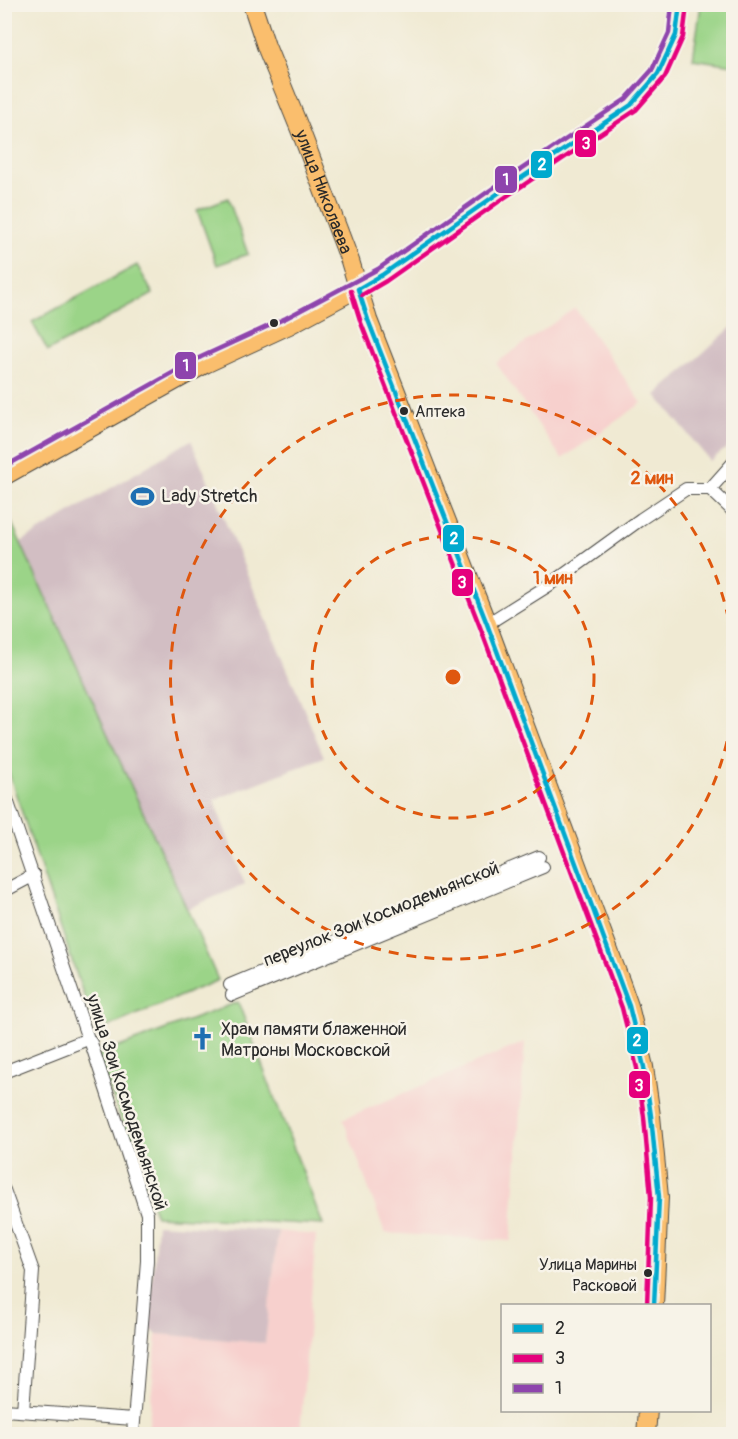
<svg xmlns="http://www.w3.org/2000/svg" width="738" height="1439" viewBox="0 0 738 1439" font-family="Pangolin,sans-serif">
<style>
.built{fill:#f7d0cd}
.industrial{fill:#d2bec3}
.green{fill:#9bd488;stroke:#63805a;stroke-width:1.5}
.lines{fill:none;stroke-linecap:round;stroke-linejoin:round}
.street-casing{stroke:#494844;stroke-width:14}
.primary-casing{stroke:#494844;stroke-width:20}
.street{stroke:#fff;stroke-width:12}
.primary{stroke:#fabe6d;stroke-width:18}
.bus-1-casing{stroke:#f7f3e8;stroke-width:9}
.bus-2-casing{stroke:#f7f3e8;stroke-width:9}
.bus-3-casing{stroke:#f7f3e8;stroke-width:9}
.bus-1{stroke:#00a9ce;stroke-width:4.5}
.bus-2{stroke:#e5007d;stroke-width:4.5}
.bus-3{stroke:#8e44ad;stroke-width:4.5}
.ring{fill:none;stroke:#df570e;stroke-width:3;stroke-dasharray:10 8}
.bus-dot{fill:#2b2b2b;stroke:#f7f3e8;stroke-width:2}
.labels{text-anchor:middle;stroke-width:5;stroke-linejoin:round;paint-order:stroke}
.bus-label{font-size:16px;fill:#2b2b2b;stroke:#f7f3e8;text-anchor:start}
.street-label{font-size:18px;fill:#2b2b2b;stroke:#f7f3e8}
.poi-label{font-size:18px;fill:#2b2b2b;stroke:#f7f3e8;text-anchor:start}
.centre{fill:#df570e;stroke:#f7f3e8;stroke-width:3}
.ring-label{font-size:18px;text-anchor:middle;font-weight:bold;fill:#df570e;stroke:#f7f3e8;stroke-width:5;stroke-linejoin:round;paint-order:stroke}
.line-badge{stroke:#f7f3e8;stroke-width:2}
.badge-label{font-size:16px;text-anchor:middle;font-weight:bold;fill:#fff}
</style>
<rect width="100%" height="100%" fill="#f7f3e8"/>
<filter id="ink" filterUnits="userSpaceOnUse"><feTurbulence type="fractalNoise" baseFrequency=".0167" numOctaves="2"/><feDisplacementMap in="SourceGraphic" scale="12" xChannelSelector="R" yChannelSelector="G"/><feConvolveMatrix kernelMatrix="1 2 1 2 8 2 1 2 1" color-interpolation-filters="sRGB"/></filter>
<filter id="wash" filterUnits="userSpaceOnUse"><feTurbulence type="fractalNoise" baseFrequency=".008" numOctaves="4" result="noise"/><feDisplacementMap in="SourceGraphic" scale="24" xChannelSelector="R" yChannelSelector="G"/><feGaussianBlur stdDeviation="1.35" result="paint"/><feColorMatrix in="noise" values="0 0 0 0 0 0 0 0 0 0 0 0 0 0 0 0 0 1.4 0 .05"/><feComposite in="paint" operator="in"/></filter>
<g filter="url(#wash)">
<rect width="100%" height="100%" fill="#f0ead3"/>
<path class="built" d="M 575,308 L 642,403 L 562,459 L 496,363 Z
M 525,1042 L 511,1241 L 385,1233 L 343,1119 Z
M 278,1231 L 316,1235 L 300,1434 L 148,1434 L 157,1334 L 265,1343 Z"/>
<path class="industrial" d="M 733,326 L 733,443 L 710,461 L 656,395 Z
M 191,440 L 324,757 L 214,800 L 245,884 L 187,909 L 21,542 Z
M 157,1224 L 278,1231 L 265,1343 L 157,1334 L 148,1327 Z"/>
<path class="green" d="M 701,5 L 733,5 L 733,65 L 693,59 Z
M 228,198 L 248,254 L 217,265 L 197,210 Z
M 137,265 L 153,294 L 48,351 L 32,322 Z
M 4,506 L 187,909 L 218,980 L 96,1032 L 5,762 Z
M 238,1002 L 323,1225 L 156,1216 L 98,1055 Z"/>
</g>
<g filter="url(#ink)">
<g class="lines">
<defs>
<path id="street" d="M 710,489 L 730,508 L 734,513
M 487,624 L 554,582 L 641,519 L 686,489 L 710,489 L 734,462
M 4,791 L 88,1039 L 91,1043 L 147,1214 L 147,1261 L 133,1434
M 4,891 L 34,875
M 230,985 L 539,857
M 232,995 L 543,867
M 4,1072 L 88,1039
M 4,1190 L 33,1271 L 23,1411
M 4,1410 L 134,1419"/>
<g id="primary">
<path id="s1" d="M 252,4 L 266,46 L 303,137 L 350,261 L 368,320 L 487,624 L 622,986 L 629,1006 L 644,1067 L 651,1116 L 659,1197 L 654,1306"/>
<path d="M 4,476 L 205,364 L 289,325 L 382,275 L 500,192 L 631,105 L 658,74 L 676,35 L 680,4"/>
<path d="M 646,1434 L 648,1410"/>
</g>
</defs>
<use href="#street" class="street-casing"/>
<use href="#primary" class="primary-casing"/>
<use href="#street" class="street"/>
<use href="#primary" class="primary"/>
<defs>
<path id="bus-1" d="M 358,289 L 368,320 L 487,624 L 629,1006 L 644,1067 L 651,1116 L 659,1197 L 654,1306
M 358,289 L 382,275 L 500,192 L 631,105 L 658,74 L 676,35 L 680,4"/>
<path id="bus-2" d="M 351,291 L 361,323 L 480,627 L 622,1008 L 637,1068 L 644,1117 L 651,1197 L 647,1306
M 362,295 L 386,281 L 504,198 L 636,110 L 665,77 L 683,37 L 687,5"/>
<path id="bus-3" d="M 4,467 L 201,357 L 286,318 L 378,269 L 496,186 L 626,99 L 652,70 L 669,33 L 672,4"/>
</defs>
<use href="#bus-1" class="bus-1-casing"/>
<use href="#bus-2" class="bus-2-casing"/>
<use href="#bus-3" class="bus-3-casing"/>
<use href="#bus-1" class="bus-1"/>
<use href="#bus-2" class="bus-2"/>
<use href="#bus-3" class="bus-3"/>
</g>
</g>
<g class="ring">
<circle cx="453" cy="677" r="141"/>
<path d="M733 706A282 282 0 1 1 733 648"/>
</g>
<defs>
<symbol id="stadium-bare" viewBox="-9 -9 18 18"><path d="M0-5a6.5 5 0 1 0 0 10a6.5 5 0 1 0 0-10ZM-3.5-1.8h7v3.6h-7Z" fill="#1f6fb2" stroke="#f7f3e8" stroke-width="2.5" paint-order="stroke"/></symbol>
<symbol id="church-bare" viewBox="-9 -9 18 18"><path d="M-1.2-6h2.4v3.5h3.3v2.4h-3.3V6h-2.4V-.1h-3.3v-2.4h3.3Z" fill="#1f6fb2" stroke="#f7f3e8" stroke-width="2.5" paint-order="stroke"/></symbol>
</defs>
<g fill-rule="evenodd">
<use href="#stadium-bare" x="126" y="480" width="33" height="33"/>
<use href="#church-bare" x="186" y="1022" width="33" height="33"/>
</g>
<g class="bus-dot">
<circle cx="274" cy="323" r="5"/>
<circle cx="404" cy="411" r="5"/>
<circle cx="648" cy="1273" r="5"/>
</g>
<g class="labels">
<g class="bus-label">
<text x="415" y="417">Аптека</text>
<text x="637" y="1270" text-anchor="end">Улица Марины<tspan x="637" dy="21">Расковой</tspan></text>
</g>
<g class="street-label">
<text dy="6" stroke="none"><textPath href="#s1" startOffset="201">улица Николаева</textPath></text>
<text transform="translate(381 914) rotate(-22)" y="6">переулок Зои Космодемьянской</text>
<text transform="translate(127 1102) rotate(72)" y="6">улица Зои Космодемьянской</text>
</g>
<g class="poi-label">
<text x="161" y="502">Lady Stretch</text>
<text x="221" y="1035">Храм памяти блаженной<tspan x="221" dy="21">Матроны Московской</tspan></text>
</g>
</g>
<circle cx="453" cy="677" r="9" class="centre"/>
<g class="ring-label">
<text x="652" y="484">2 мин</text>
<text x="553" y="584">1 мин</text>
</g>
<g class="line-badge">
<rect x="574" y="129" width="23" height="29" rx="6" fill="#e5007d"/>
<rect x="530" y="150" width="23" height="29" rx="6" fill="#00a9ce"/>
<rect x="494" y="165" width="24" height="29" rx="6" fill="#8e44ad"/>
<rect x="174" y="351" width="23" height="29" rx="6" fill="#8e44ad"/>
<rect x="442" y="524" width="23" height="29" rx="6" fill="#00a9ce"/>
<rect x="451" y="568" width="23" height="29" rx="6" fill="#e5007d"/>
<rect x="626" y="1026" width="23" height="29" rx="6" fill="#00a9ce"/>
<rect x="628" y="1070" width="23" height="29" rx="6" fill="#e5007d"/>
</g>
<g class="badge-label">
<text x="586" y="149">3</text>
<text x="542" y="170">2</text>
<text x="506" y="185">1</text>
<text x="186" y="371">1</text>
<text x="454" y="544">2</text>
<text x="462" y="588">3</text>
<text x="637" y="1046">2</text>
<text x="639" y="1091">3</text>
</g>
<rect width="738" height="1439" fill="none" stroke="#f7f3e8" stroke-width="24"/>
<rect x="501" y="1304" width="210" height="108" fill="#f7f3e8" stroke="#a5a39c" stroke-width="1.5"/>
<rect x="513" y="1324" width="30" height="9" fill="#00a9ce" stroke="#a5a39c" stroke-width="1.5"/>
<text x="555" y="1334" font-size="18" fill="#2b2b2b">2</text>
<rect x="513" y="1354" width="30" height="9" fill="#e5007d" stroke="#a5a39c" stroke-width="1.5"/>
<text x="555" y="1364" font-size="18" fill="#2b2b2b">3</text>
<rect x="513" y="1384" width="30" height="9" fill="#8e44ad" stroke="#a5a39c" stroke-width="1.5"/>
<text x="555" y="1394" font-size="18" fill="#2b2b2b">1</text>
</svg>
